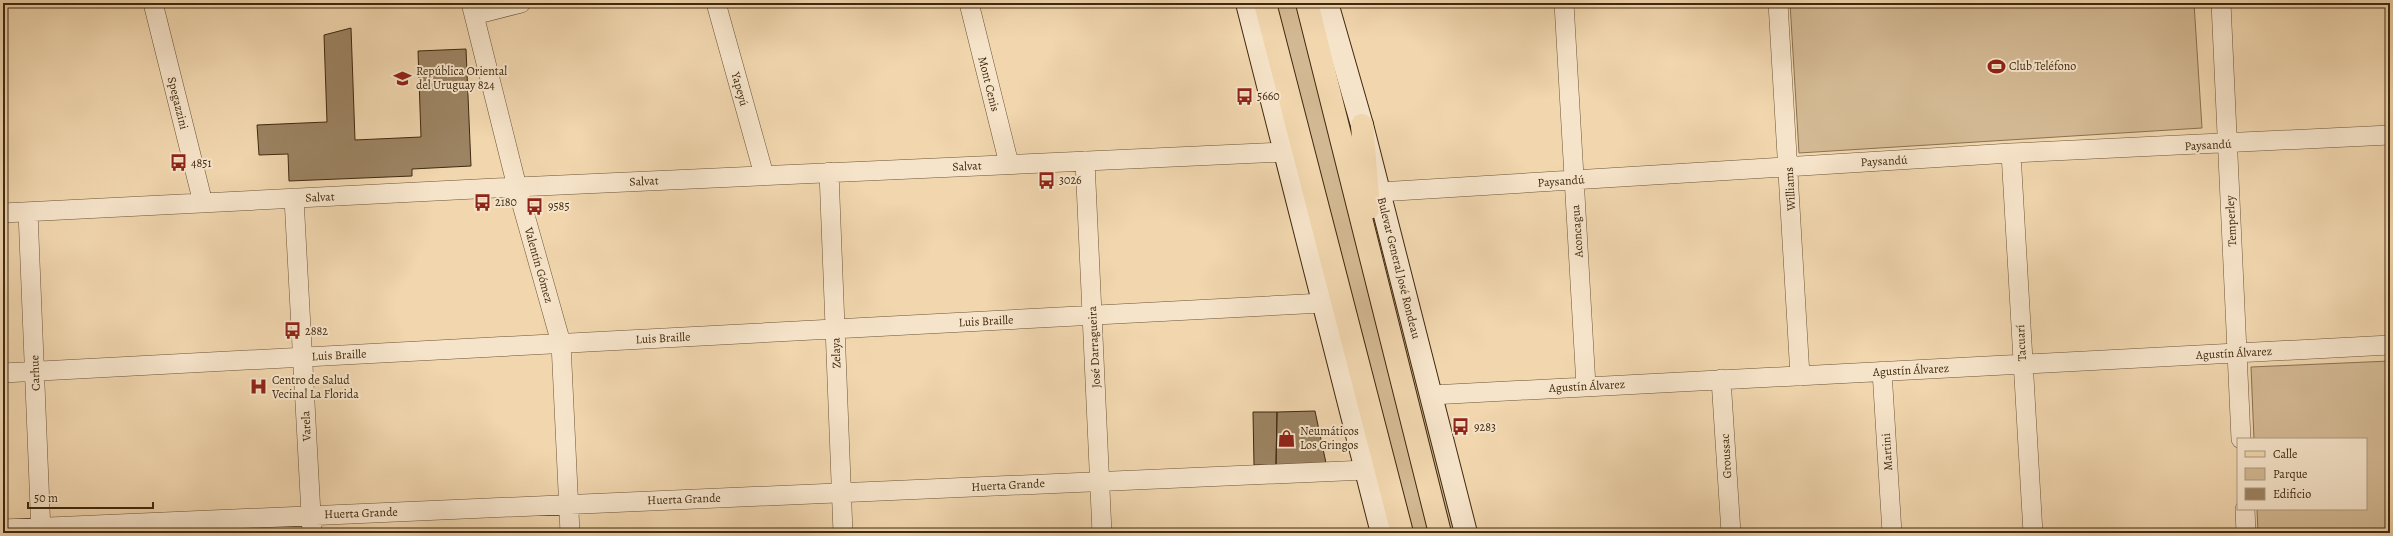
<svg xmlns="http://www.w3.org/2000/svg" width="2393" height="536" viewBox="0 0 2393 536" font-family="Alegreya,serif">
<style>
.green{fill:#d3b993;stroke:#8a7151}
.building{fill:#9c8362;stroke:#40290f}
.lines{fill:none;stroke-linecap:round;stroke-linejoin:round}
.street-casing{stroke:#6c5437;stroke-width:20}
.secondary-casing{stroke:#40290f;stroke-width:24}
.primary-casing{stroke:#40290f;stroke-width:24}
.street{stroke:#f6e4ca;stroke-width:19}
.secondary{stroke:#f6e4ca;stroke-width:22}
.primary{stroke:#f1d6ae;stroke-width:22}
.labels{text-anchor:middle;stroke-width:4;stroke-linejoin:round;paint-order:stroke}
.poi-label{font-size:12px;fill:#40290f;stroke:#f6e4ca;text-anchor:start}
.street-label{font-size:12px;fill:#40290f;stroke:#f6e4ca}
</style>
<rect width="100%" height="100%" fill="#f1d6ae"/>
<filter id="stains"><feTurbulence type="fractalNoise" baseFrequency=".005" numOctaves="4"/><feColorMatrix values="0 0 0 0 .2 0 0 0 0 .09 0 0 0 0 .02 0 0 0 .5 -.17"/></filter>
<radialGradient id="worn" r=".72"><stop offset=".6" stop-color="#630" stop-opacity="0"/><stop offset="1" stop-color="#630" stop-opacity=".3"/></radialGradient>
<path class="green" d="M 1247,3 L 1327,3 L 1466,533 L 1382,533 Z
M 1790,3 L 2194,3 L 2202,128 L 1799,153 Z
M 2390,361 L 2390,533 L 2258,533 L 2257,509 L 2366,509 L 2366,439 L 2254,439 L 2251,367 Z"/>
<path class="building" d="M 351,28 L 355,140 L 421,137 L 418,51 L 466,49 L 471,166 L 412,169 L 412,176 L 289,181 L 288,154 L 259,155 L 257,125 L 327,122 L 324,35 Z
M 1315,411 L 1326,463 L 1276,465 L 1277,412 Z
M 1253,412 L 1277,412 L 1276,465 L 1254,465 Z"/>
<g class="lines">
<defs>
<path id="street" d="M 153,3 L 203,203
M 471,3 L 517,187 L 561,343 L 570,533
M 716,3 L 764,175
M 969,3 L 1009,164
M 1564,3 L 1586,386
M 1778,3 L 1800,376
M 2221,3 L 2241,439
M 474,15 L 521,3
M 2011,153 L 2033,533
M 1085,161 L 1102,533
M 829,172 L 843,533
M 1379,192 L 2011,153 L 2390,135
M 294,198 L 312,533
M 28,212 L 41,533
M 3,213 L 517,187 L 1285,152
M 1882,371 L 1892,533
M 3,373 L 1323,303
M 1721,379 L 1731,533
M 1431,395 L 2390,345
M 2245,509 L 2246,533
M 3,529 L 1366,470"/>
<path id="secondary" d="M 1247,3 L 1382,533
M 1327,3 L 1362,125 L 1466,533"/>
<path id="primary" d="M 1265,3 L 1402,533
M 1307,3 L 1440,533
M 1362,125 L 1369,208"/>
</defs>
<use href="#street" class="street-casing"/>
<use href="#secondary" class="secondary-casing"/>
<use href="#primary" class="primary-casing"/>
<use href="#street" class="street"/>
<use href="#secondary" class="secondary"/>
<use href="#primary" class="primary"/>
</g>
<defs>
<symbol id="stadium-bare" viewBox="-9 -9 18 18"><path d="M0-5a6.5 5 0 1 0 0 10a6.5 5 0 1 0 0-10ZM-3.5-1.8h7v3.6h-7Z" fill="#8f2418" stroke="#f6e4ca" stroke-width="2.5" paint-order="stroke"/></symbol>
<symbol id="school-bare" viewBox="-9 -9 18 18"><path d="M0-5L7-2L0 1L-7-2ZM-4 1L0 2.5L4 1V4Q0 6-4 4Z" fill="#8f2418" stroke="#f6e4ca" stroke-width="2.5" paint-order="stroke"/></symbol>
<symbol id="bus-bare" viewBox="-9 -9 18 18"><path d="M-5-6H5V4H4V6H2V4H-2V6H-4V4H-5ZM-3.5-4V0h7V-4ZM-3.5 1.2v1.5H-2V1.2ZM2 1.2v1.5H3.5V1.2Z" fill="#8f2418" stroke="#f6e4ca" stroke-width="2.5" paint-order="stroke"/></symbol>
<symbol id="hospital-bare" viewBox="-9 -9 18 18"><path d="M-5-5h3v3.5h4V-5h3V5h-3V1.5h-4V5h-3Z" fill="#8f2418" stroke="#f6e4ca" stroke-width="2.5" paint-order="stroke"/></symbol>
<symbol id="shop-bare" viewBox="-9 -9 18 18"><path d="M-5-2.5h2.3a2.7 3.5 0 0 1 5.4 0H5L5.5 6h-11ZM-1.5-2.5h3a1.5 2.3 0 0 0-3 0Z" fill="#8f2418" stroke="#f6e4ca" stroke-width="2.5" paint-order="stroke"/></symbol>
</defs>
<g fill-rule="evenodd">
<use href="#stadium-bare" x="1984" y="54" width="25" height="25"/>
<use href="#school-bare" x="390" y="66" width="25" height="25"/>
<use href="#bus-bare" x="1232" y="84" width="25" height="25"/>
<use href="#bus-bare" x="166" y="150" width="25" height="25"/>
<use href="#bus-bare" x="1034" y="168" width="25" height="25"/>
<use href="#bus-bare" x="470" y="190" width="25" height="25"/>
<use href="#bus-bare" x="522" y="194" width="25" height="25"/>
<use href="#bus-bare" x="280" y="318" width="25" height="25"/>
<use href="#hospital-bare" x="246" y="374" width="25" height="25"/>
<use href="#bus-bare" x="1448" y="414" width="25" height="25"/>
<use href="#shop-bare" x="1274" y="426" width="25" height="25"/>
</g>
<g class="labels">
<g class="poi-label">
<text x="2009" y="70">Club Teléfono</text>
<text x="416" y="75">República Oriental<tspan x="416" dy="14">del Uruguay 824</tspan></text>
<text x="1257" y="100">5660</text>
<text x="191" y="167">4851</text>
<text x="1059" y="184">3026</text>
<text x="495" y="206">2180</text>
<text x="548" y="210">9585</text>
<text x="305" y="335">2882</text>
<text x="272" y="384">Centro de Salud<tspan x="272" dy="14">Vecinal La Florida</tspan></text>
<text x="1474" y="431">9283</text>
<text x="1300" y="435">Neumáticos<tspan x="1300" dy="14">Los Gringos</tspan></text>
</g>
<g class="street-label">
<text transform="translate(989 84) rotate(76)" y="4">Mont Cenis</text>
<text transform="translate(740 89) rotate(75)" y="4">Yapeyú</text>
<text transform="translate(178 103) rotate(76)" y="4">Spegazzini</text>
<text transform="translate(2208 145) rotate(-3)" y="4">Paysandú</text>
<text transform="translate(1884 161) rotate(-3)" y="4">Paysandú</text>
<text transform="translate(967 166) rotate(-3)" y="4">Salvat</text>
<text transform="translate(644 181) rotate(-3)" y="4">Salvat</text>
<text transform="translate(1561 181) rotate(-4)" y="4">Paysandú</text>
<text transform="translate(1790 189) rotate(-93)" y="4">Williams</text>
<text transform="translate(320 197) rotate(-3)" y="4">Salvat</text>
<text transform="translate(2231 221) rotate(-93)" y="4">Temperley</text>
<text transform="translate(1577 231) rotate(-94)" y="4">Aconcagua</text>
<text transform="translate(539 265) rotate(74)" y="4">Valentín Gómez</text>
<text transform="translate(1399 268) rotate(76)" y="4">Bulevar General José Rondeau</text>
<text transform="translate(986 321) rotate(-3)" y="4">Luis Braille</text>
<text transform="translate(663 338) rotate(-3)" y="4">Luis Braille</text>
<text transform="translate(2021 343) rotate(-93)" y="4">Tacuarí</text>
<text transform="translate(1094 347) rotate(-93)" y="4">José Darragueira</text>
<text transform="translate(836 353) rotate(-92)" y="4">Zelaya</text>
<text transform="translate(2234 353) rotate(-3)" y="4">Agustín Álvarez</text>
<text transform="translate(339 355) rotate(-3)" y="4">Luis Braille</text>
<text transform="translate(1911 370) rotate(-3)" y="4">Agustín Álvarez</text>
<text transform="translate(35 373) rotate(-92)" y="4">Carhue</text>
<text transform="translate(1587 386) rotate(-3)" y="4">Agustín Álvarez</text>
<text transform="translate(306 426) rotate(-93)" y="4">Varela</text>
<text transform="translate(1887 452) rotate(-94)" y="4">Martini</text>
<text transform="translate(1726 456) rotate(-93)" y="4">Groussac</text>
<text transform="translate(1008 485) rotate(-3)" y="4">Huerta Grande</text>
<text transform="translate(684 499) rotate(-2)" y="4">Huerta Grande</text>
<text transform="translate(361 513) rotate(-2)" y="4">Huerta Grande</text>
</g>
</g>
<rect width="2393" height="536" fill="none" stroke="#f1d6ae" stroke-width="16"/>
<rect x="4" y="4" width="2385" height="528" fill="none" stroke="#40290f" stroke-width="2"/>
<rect x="8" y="8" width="2377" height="520" fill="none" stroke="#40290f"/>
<rect x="2237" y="438" width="130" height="72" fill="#f6e4ca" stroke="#ad997f"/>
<rect x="2245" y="451" width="20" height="6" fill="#f1d6ae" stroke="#ad997f"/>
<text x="2273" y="458" font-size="12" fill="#40290f">Calle</text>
<rect x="2245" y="468" width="20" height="12" fill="#d3b993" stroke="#ad997f"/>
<text x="2273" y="478" font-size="12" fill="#40290f">Parque</text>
<rect x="2245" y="488" width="20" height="12" fill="#9c8362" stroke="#ad997f"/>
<text x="2273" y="498" font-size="12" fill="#40290f">Edificio</text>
<path d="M28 502v6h125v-6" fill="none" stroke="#40290f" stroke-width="2"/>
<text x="34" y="502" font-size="12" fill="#40290f" stroke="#f6e4ca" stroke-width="3" paint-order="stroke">50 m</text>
<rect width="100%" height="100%" filter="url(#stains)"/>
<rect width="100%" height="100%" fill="url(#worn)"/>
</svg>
